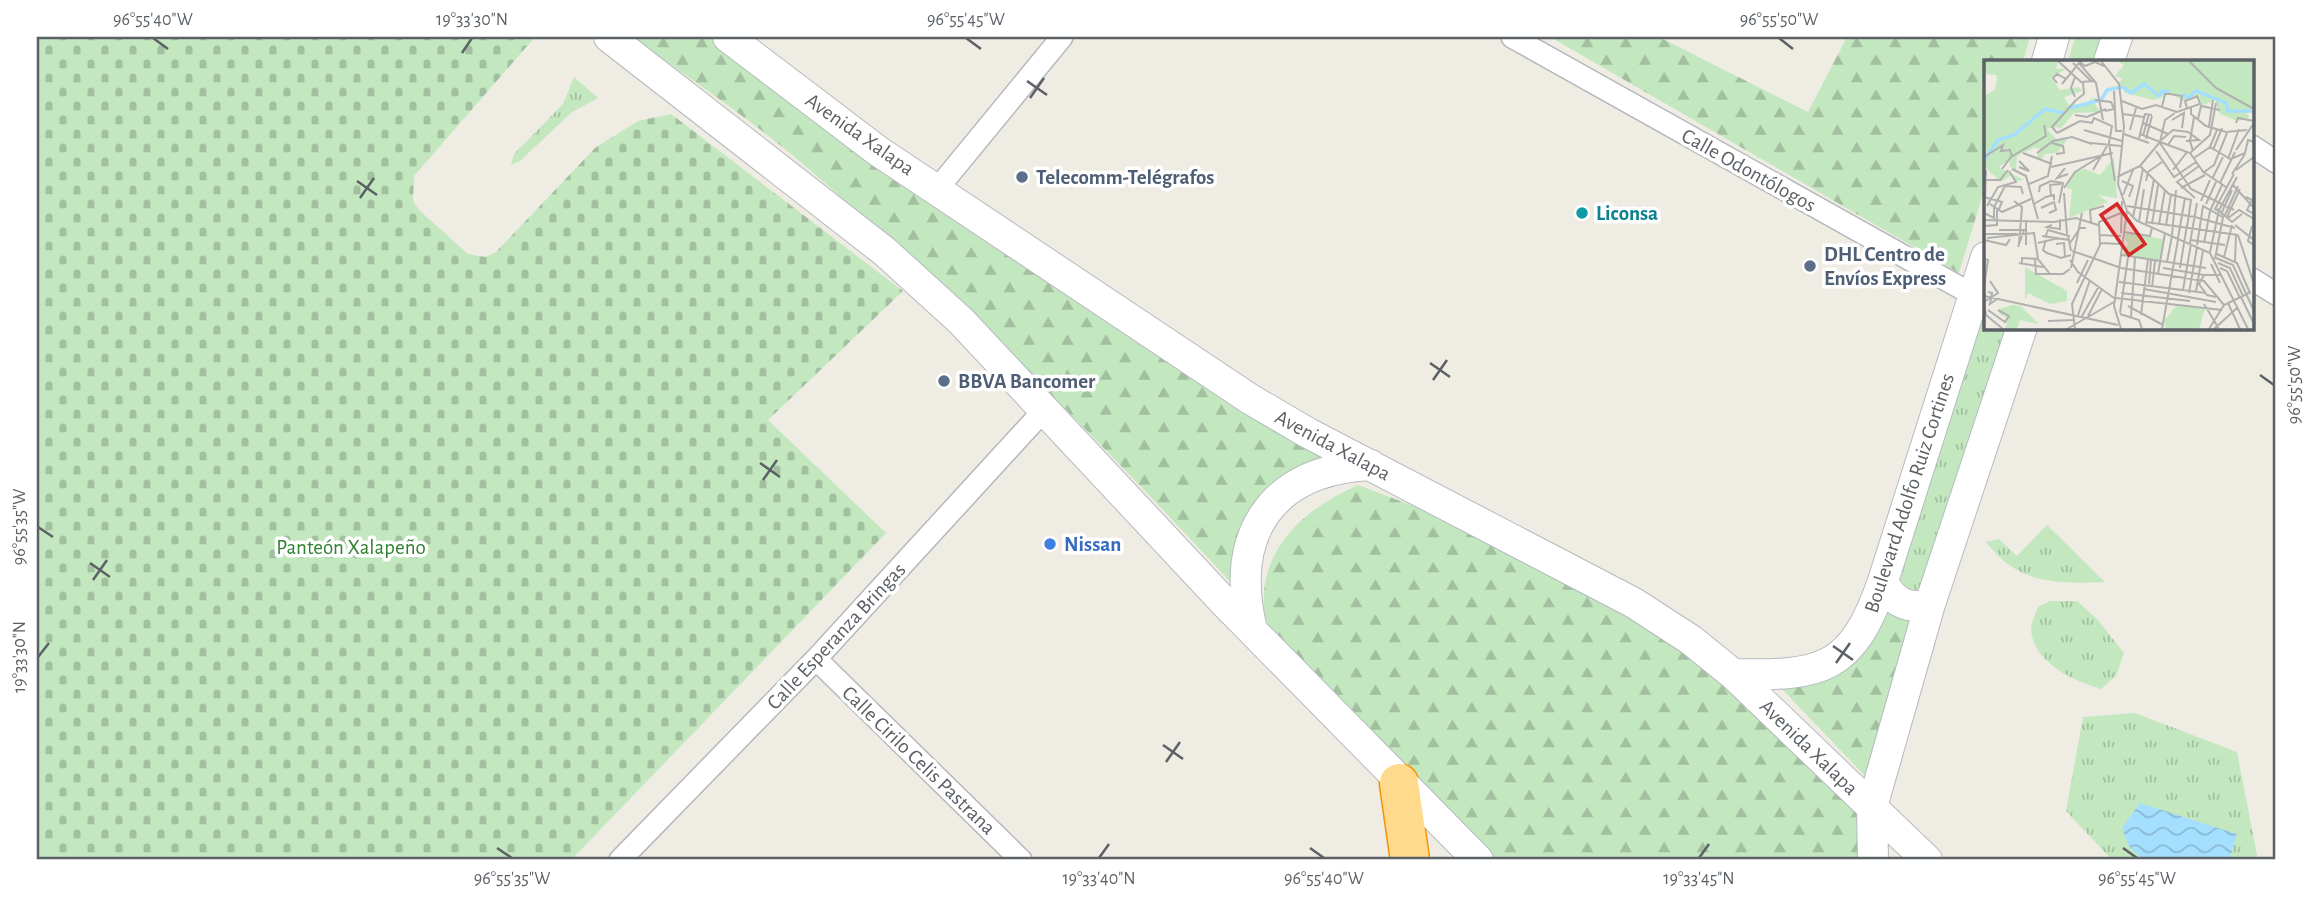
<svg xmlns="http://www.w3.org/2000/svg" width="2313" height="897" viewBox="0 0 2313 897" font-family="'Alegreya Sans',sans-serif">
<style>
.grass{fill:url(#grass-tufts)}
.forest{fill:url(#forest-firs)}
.cemetery{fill:url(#cemetery-stones)}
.water{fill:url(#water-waves)}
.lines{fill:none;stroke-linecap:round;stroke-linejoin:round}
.street-casing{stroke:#b5b8bc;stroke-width:24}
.secondary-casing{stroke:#b6babf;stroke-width:32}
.highway-casing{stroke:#f49400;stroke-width:41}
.street{stroke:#fff;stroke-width:21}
.secondary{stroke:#fff;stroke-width:30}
.highway{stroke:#ffd98c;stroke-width:38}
.ticks{fill:none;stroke:#5c6166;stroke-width:2.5}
.service-dot{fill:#5c6f8a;stroke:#fff;stroke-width:2.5}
.culture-dot{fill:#0f9aa8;stroke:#fff;stroke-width:2.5}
.shop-dot{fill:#3f7fe0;stroke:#fff;stroke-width:2.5}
.labels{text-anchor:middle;stroke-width:7;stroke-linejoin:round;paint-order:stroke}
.street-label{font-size:21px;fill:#5c6166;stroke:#fff}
.service-label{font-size:21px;font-weight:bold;fill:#4e5e75;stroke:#fff;text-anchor:start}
.culture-label{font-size:21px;font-weight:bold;fill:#0d838f;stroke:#fff;text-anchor:start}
.shop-label{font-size:21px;font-weight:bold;fill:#366cbe;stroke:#fff;text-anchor:start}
.park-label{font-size:21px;fill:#318230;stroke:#fff}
.inset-river{fill:none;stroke:#a5dfff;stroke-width:3.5}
.inset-road{fill:none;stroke:#b0b0ae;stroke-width:2}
.view{fill:#d62828;fill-opacity:0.15;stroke:#d62828;stroke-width:3.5}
.inset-edge{fill:none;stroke:#5c6166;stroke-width:3.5}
.neatline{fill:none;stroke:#5c6166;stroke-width:2.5}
.ticks-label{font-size:18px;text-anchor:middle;fill:#5c6166}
</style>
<defs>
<pattern id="grass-tufts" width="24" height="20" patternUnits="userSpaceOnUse" patternTransform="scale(1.75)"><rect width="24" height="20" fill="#c3e8bf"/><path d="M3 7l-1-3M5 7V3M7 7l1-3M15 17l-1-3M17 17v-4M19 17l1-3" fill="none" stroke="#a2bf9f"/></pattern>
<pattern id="forest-firs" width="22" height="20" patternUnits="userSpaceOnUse" patternTransform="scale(1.75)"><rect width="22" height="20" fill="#c3e8bf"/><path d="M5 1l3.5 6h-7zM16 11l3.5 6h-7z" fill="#a2bf9f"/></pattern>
<pattern id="cemetery-stones" width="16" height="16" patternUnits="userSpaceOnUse" patternTransform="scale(1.75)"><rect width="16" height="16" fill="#c3e8bf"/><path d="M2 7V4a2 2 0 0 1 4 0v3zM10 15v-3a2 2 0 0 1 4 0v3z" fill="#a2bf9f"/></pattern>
<pattern id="water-waves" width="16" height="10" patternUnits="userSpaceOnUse" patternTransform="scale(1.75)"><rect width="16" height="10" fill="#a5dfff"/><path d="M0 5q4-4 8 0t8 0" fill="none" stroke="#8ab8d2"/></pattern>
</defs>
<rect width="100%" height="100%" fill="#efece4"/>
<path class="grass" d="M 2075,37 L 2105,37 L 2098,61 L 2068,61 Z
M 574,77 L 598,98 L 572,112 L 520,161 L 511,165 L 514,154 L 563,104 Z
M 1980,317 L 1986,320 L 1986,327 L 1997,327 L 2006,333 L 1928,596 L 1903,590 L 1900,581 L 1960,369 Z
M 2047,525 L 2105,582 C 2055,584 2018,584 1986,542 L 1999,539 L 2017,556 Z
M 2050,601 L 2077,601 L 2098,620 L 2124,653 L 2116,676 L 2101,689 C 2074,681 2033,663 2031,629 C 2031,623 2036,613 2038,607 Z
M 2135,713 L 2237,752 L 2258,860 L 2112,860 L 2066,811 L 2083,717 Z"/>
<path class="forest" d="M 633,37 L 711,37 L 827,124 L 1328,457 L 1304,470 L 1236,588 C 1098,439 957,295 803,164 C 750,119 690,79 633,37 Z
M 1550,37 L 1659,37 L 1808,112 L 1847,37 L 2030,37 L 2023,61 L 1986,61 L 1986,184 L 1959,273 Z
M 1358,485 L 1487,534 L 1713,662 L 1868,810 L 1868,860 L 1490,860 L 1277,645 C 1273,635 1265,621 1264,610 C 1259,547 1306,508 1358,485 Z
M 1887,602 C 1897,615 1903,622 1920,621 L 1867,778 L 1781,688 Z"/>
<path class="cemetery" d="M 37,37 L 535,37 L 414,176 L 413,200 L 418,209 L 468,254 L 485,257 L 496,252 L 595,148 L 638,121 L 671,114 L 903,291 L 768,420 L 886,533 L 571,860 L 37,860 Z"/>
<path class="water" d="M 2140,803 L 2237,834 L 2229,860 L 2143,860 L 2128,845 L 2122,828 Z"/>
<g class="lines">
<defs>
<path id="street" d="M 1512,37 L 1984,301
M 2252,146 L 2276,162
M 938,188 L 1062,37
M 2252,279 L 2276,294
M 816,659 L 1021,860
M 620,860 L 816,659 L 1046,408"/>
<path id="secondary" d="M 609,37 L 884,251 L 961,321 L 1224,602 L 1478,860
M 728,37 L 878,151 L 1250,399 L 1308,433 L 1634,603 L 1691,640 L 1733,674 L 1927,860
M 2047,61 L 2054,37
M 2109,61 L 2117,37
M 1883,581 C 1892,602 1908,610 1930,604
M 1252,630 C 1229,535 1270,470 1371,465
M 1733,674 C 1822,676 1852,671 1883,581 L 1986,257
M 1873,860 L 1872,807 L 1930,604 L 2022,327"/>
<path id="highway" d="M 1399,783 L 1410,860"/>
</defs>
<use href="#street" class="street-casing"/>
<use href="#secondary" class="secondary-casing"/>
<use href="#highway" class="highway-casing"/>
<use href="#street" class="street"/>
<use href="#secondary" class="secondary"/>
<use href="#highway" class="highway"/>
</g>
<path class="ticks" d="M 153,38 L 168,49M 966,38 L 981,49M 1779,38 L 1793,49M 462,53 L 472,38M 1027,81 L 1047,95M 1030,98 L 1044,78M 357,181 L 377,195M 360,198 L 374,178M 1430,363 L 1450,377M 2260,375 L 2274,385M 1433,380 L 1447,360M 760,463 L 780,477M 763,480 L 777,460M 38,527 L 53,537M 90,563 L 110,577M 93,580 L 107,560M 1833,646 L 1853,660M 38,657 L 49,643M 1836,663 L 1850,643M 1163,745 L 1183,759M 1166,762 L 1180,742M 497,848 L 512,858M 1310,848 L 1324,858M 2123,848 L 2137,858M 1099,858 L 1109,844M 1699,858 L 1709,844"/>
<g class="service-dot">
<circle cx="1022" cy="177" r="7"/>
<circle cx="1810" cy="266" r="7"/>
<circle cx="944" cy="381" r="7"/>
</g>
<circle class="culture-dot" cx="1582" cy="213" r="7"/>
<circle class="shop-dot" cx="1050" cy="544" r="7"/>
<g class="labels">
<g class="street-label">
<text transform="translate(860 134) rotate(35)" y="7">Avenida Xalapa</text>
<text transform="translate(1749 170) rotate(29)" y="7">Calle Odontólogos</text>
<text transform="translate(1333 445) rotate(28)" y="7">Avenida Xalapa</text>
<text transform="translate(1909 493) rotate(-72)" y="7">Boulevard Adolfo Ruiz Cortines</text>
<text transform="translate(836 636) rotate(-47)" y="7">Calle Esperanza Bringas</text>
<text transform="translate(1809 747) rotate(44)" y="7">Avenida Xalapa</text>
<text transform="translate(919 760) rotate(44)" y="7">Calle Cirilo Celis Pastrana</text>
</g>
<g class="service-label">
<text x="1036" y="184">Telecomm-Telégrafos</text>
<text x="1824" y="261">DHL Centro de<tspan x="1824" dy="24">Envíos Express</tspan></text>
<text x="958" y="388">BBVA Bancomer</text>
</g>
<g class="culture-label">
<text x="1596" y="220">Liconsa</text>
</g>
<g class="shop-label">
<text x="1064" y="551">Nissan</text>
</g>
<g class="park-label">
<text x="351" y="554">Panteón Xalapeño</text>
</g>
</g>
<g transform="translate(1984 60)">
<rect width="270" height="270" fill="#efece4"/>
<path d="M 0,1 L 74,1 L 72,9 L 82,9 L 67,18 L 76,30 L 95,27 L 98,31 L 80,37 L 85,45 L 99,47 L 108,39 L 116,52 L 90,53 L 77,68 L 68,67 L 68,59 L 48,89 L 33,95 L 32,110 L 26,107 L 25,97 L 8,115 L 0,105 L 0,36 L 11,30 L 13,19 L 12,15 L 0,14 ZM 133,1 L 269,1 L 269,53 L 260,51 L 266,57 L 253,61 L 236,54 L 231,40 L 217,46 L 215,34 L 200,41 L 186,34 L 170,40 L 141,33 L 135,22 L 139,19 L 131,16 L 140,5 ZM 28,245 L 37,246 L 55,264 L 36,260 L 33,269 L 21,269 L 23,263 L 21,256 L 15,254 L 16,249 ZM 192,246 L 221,249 L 215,269 L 182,269 L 180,261 Z" fill="#c3e8bf"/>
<path d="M 144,173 L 179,179 L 176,201 L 138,195 L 144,184 L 139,176 Z" fill="#c3e8bf"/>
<path d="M 161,23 L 175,35 L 178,29 L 206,37 L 208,30 L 214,30 L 244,42 L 243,50 L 261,50 L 269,53 L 242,53 L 241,44 L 230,39 L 219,42 L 221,38 L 211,32 L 204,39 L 179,32 L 173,37 L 160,25 L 148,34 L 139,28 L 123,31 L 118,42 L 110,40 L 99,49 L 81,50 L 77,65 L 63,69 L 72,79 L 83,80 L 73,93 L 61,94 L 57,100 L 52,98 L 56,89 L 48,87 L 14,107 L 40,120 L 32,121 L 28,115 L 16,122 L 0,104 L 1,75 L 39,59 L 59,44 L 77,53 L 90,44 L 97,47 L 109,38 L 116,39 L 125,28 L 137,25 L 146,32 ZM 130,98 L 133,138 L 114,135 L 124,142 L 85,158 L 88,129 L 82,128 L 90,112 L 101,109 L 116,115 ZM 41,207 L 83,231 L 83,241 L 66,244 L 44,233 L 41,240 Z" fill="#c3e8bf"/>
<path class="inset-river" d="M 198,34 L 204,38 L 212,31 L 242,43 L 244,51 L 270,51M 86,48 L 117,40 L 123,30 L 139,27 L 147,33 L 160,24 L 175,36 L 178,31 L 186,32M 0,100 L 14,80 L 30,75 L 61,49 L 79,53"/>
<path class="inset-road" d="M 74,1 L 97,22 L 110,21M 95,1 L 101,6 L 111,2 L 120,6M 117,1 L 135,24 L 140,67 L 134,124 L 143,151 L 153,161 L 226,193 L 264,269M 205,1 L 232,28 L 270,49M 89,3 L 107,21M 91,17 L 87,28 L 91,37M 73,23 L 69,18 L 73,14 L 82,19M 78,24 L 95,3 L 112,23 L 119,60M 130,31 L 132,71 L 138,71M 92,40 L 100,34 L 99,23M 111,40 L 127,42 L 130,49 L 121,51M 138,41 L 158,49M 178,47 L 181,34 L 186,34 L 198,36 L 196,48M 207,47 L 207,54 L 222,66 L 242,72 L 263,70M 203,48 L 201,41 L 214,36M 158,49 L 172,45 L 193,52 L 216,44 L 213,35M 139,54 L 160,57M 91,55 L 103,57 L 122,49M 214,59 L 217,46 L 236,50M 188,60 L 200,53 L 198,68M 108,63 L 110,58 L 128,66 L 125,83 L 131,121M 159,63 L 184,74M 252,63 L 254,58 L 270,61M 225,66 L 229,40M 100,70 L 138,81M 146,70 L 152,48M 73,73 L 68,67 L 92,40M 73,73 L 96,61 L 109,63M 140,74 L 165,83M 156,74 L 176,82 L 181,60 L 191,53M 159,76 L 165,54M 155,78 L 161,54 L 168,55M 162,79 L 168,56M 176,81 L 189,70 L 204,72 L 215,80 L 202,81M 176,82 L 206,93 L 220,113M 68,83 L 79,86 L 80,93 L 72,94M 107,83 L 137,86M 176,83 L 207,129 L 250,150M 184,85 L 190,76 L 202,77M 226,87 L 248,100M 229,90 L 238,68M 252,90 L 270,63M 172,91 L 190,117 L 212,102M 209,91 L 206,81 L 210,57M 39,93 L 68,104M 53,93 L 69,81 L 88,77 L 108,84M 206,93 L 226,75 L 232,43M 0,97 L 19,85 L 17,91 L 26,90 L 28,97M 210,98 L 226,87 L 233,70M 249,98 L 261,93 L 264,80 L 270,82M 244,99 L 255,69M 156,106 L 185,134 L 207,140 L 203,168M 35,107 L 45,111 L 35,101M 67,107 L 129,93M 81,108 L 73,118 L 84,114M 18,109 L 27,97 L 62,76 L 60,65M 28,109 L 42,116 L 54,159M 109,110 L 123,86M 189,110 L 203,92M 252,110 L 270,97M 218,111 L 242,127M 220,112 L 230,105 L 243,73M 248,114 L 261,94M 133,117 L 156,106 L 176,82M 228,119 L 239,97M 0,120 L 16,120 L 24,110M 138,121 L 149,126 L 145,137M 162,121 L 164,112 L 178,102M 236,123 L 251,92M 45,124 L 64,116 L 68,96M 248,124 L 270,148M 80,128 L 91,112 L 117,96M 197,128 L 221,115M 55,132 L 56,126 L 67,121 L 79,123 L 75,143M 80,133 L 83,174M 139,135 L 149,110M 67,136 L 66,125 L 77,124M 0,137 L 18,142 L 15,149M 1,137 L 2,110M 262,137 L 268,140 L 263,150 L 270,154M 211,138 L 193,122 L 215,106M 30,141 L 38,147 L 35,184M 217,141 L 226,120M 6,144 L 18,152 L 47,139M 50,144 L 62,137 L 70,135 L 70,140M 222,144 L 232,122M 3,146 L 14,127 L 32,122 L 25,111M 143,146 L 211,157 L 251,168M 10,147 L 21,126 L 37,127 L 39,134M 57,148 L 70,142 L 72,150 L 65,153M 233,149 L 248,162 L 258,154M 235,150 L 253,117M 235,151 L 231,149 L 250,114M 238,152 L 248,130M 0,153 L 10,158 L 10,147M 241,155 L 254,126M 149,157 L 159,109M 243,157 L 256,129M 244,158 L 255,150 L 270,159M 0,160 L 70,162 L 92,158 L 114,165M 42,160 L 42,185M 155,161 L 160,129M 107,162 L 106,150 L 120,146M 162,162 L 254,175M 162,164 L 170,119M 168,164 L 174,125M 175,164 L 181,130M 68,165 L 63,167 L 76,169 L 76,159M 182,165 L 187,135M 251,165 L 270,180M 0,166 L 13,165 L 13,150M 268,166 L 264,181 L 270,185M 15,170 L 40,170 L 34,187M 140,172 L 166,176 L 168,168M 137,173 L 138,141M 0,174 L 34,174M 115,175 L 137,176M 188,175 L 192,130M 254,175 L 270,224M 58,176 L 85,180 L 87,191M 3,178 L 50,173 L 54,199 L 66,214M 61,178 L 64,170 L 85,176 L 84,180M 194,178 L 201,138M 0,180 L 22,185 L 26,179M 62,180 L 59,190 L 63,193 L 77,198 L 87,195M 207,180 L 241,185M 54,183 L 75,178M 86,183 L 96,168 L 102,168M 116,183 L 137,184M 206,183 L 213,143M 220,183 L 226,151 L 238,125M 72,184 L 80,183 L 81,196M 213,185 L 219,146 L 239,157 L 231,199M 88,191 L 109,198M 226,192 L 235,150M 233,194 L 253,203 L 266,233M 138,195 L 222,208M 240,197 L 248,165M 109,198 L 137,208 L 220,221 L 240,245M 232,198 L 249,205 L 270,251M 0,199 L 4,200 L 0,226M 51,199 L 52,214 L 79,214 L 86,209M 86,200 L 94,212 L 130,238M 251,201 L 252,175M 183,202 L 188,176M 35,203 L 59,207M 234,203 L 246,208 L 259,236M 38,204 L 38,198 L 54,199M 227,204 L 236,223M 87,208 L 98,153M 179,208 L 220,215M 196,208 L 203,165M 236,208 L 243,211 L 256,238M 174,214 L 181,173M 135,222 L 222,233M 93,223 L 104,200M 165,224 L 167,200M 168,228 L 171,201M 160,229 L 232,242M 199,230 L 207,184M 212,231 L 219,191M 4,232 L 8,233 L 6,244 L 13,239M 137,233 L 206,241M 205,233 L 213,187M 0,236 L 134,265M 232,237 L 223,235 L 215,224 L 220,215 L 238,215M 257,237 L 270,264M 132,238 L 238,250M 0,242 L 14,233 L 6,221M 244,243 L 256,269M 220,244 L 235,269M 0,245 L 2,255 L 19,269M 144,246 L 179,265M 4,250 L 21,262 L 25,256 L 14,250M 136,253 L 144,197M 136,254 L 155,260 L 158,269M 94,255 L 106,220M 157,255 L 164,199M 98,256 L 115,226M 104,256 L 118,229M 147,257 L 151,198M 64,261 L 89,260M 83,269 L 130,242M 91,269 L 88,244 L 116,185 L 115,162 L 137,153M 137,269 L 130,246 L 143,151M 178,269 L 194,180M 225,269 L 240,245 L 267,232M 230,269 L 253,248"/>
<path class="view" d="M 133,144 L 161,184 L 145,195 L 117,155 Z"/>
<rect width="270" height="270" class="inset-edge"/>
</g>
<rect width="2313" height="897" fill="none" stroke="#ffffff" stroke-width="77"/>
<rect x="38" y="38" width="2236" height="820" class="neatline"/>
<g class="ticks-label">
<text x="153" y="25">96°55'40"W</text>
<text x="472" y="25">19°33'30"N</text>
<text x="966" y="25">96°55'45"W</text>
<text x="1779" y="25">96°55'50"W</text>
<text transform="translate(2294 385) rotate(-90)" y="6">96°55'50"W</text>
<text transform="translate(19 527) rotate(-90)" y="6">96°55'35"W</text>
<text transform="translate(19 657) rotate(-90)" y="6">19°33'30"N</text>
<text x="512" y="884">96°55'35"W</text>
<text x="1099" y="884">19°33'40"N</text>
<text x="1324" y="884">96°55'40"W</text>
<text x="1699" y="884">19°33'45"N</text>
<text x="2137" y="884">96°55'45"W</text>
</g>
</svg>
